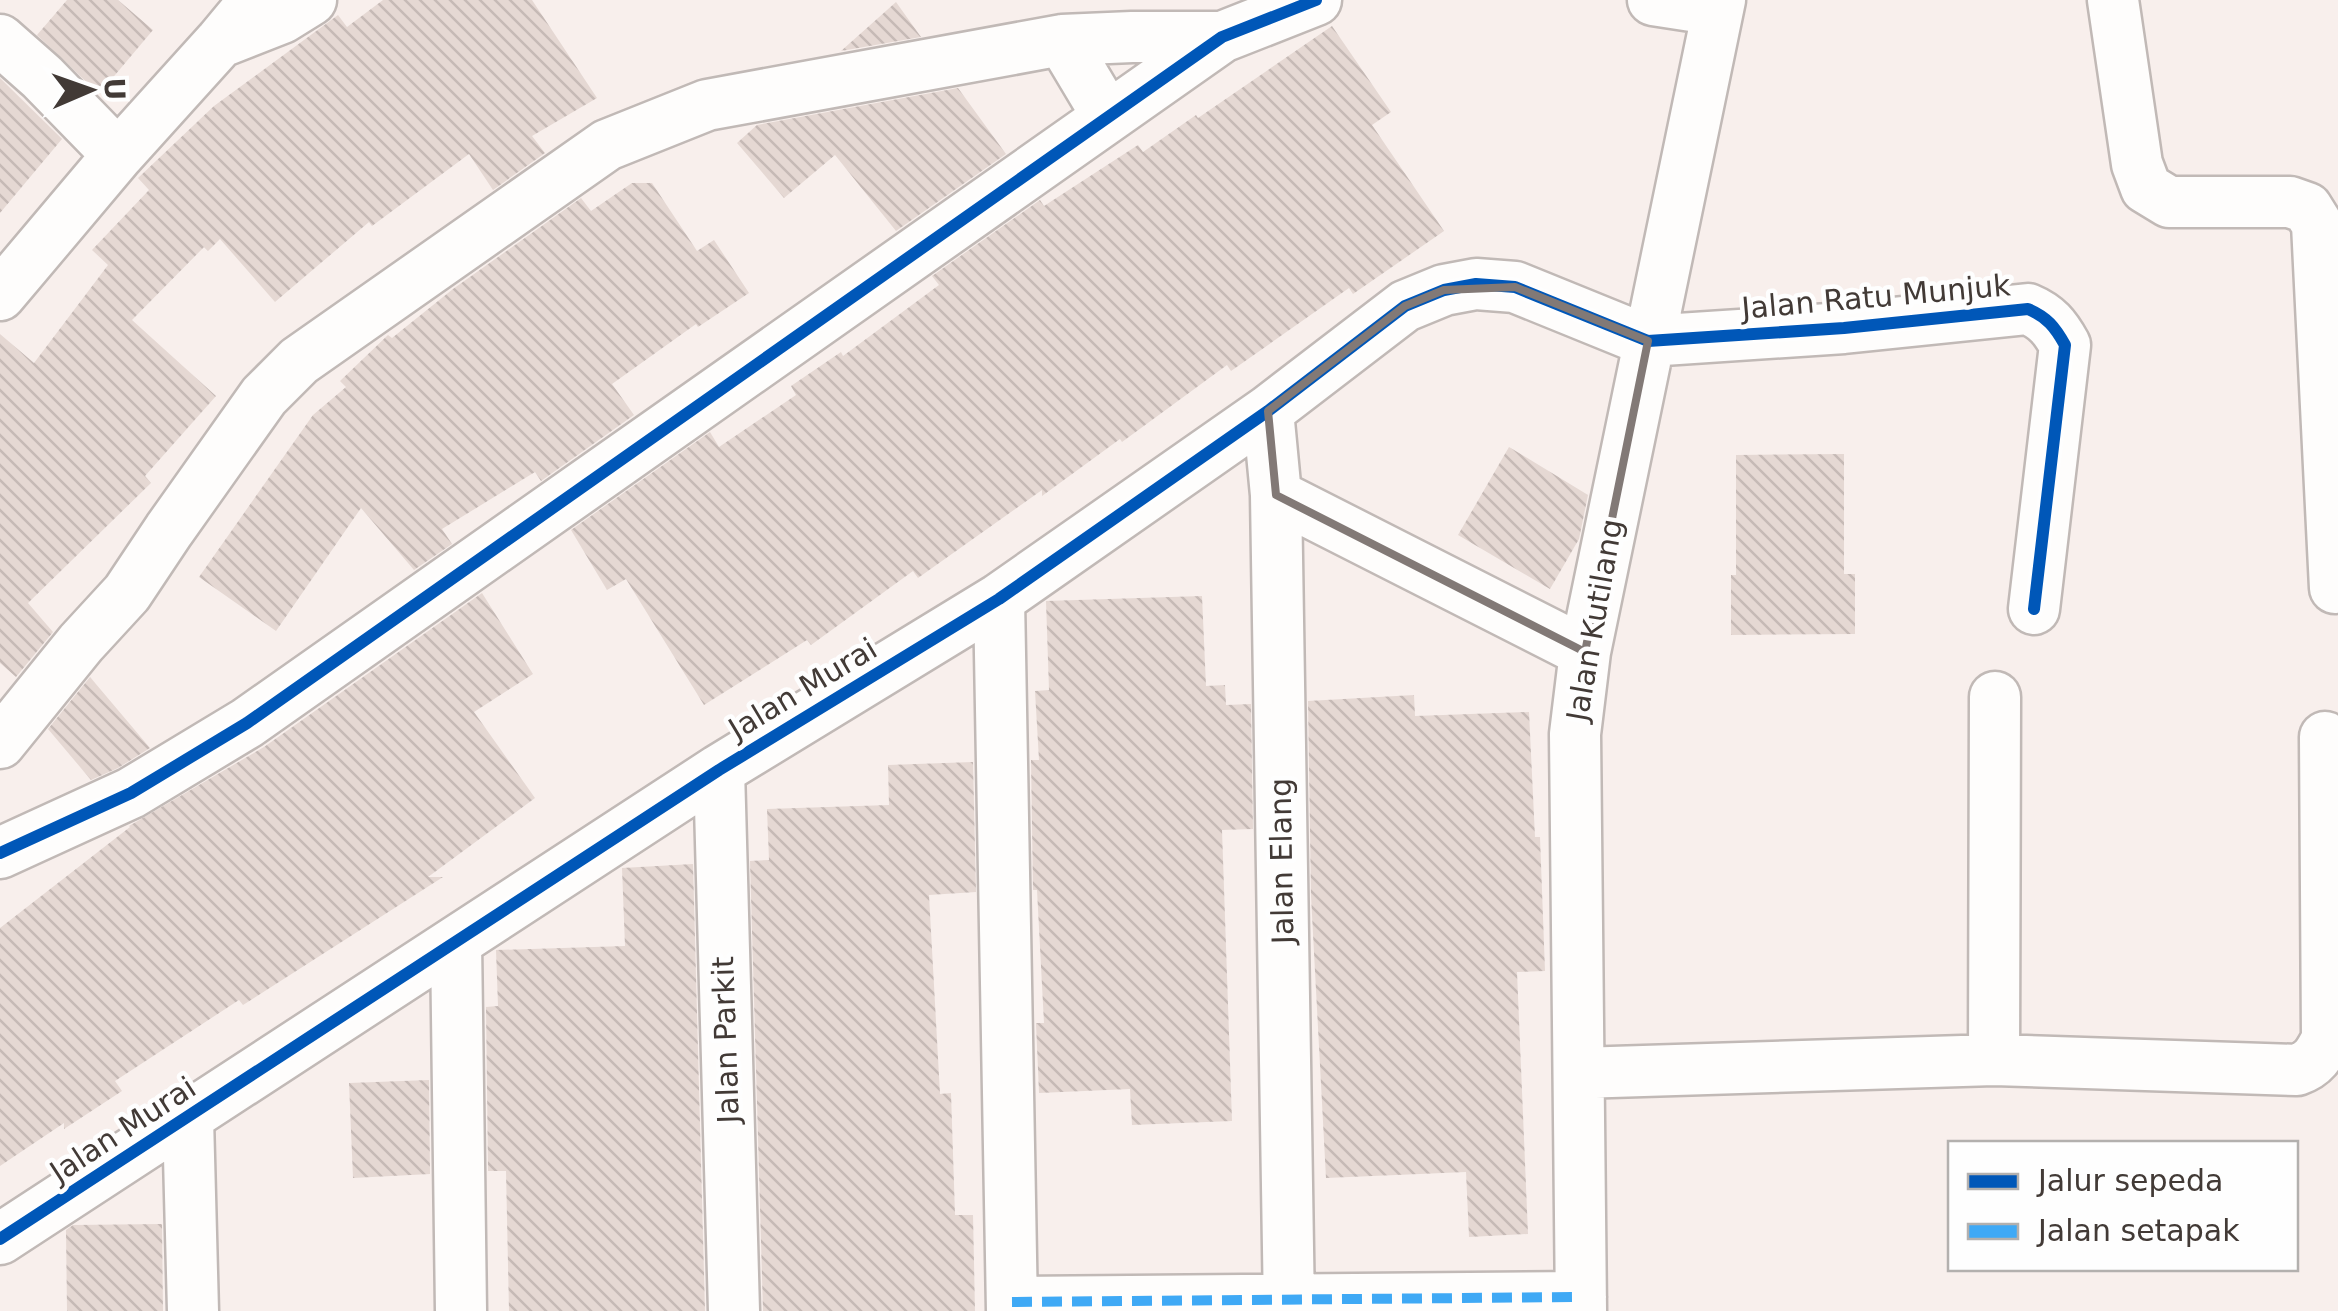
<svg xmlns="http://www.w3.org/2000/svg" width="2338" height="1311" viewBox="0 0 2338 1311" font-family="'DejaVu Sans',sans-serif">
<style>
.building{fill:url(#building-back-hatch)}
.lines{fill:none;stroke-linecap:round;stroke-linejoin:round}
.minor-casing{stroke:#c1b9b6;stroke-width:55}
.minor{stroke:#fefdfc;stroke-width:50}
.quiet{stroke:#3fa9f5;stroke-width:10;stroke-dasharray:20 10;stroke-linecap:butt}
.cycleway-casing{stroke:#fefefe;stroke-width:19}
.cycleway{stroke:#0057b8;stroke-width:12}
.marked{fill:none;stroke:#827976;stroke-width:8;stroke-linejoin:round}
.labels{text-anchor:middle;stroke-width:9;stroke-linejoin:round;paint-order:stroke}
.street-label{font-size:30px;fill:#423a36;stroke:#fefefe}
</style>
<defs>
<pattern id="building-back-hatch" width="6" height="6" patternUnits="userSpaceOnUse" patternTransform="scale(2.5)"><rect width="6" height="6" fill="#e5d8d3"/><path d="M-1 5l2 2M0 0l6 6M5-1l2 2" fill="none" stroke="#c6bab6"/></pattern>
</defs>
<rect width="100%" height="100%" fill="#f8efec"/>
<path class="building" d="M 67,0 L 118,0 L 153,30 L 99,94 L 37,35 Z
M 383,0 L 532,0 L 597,98 L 532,136 L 545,153 L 493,190 L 469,154 L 372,226 L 369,222 L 275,302 L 220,239 L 208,251 L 204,247 L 132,320 L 216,396 L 145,476 L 151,483 L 28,603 L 53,632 L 16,677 L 0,663 L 0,334 L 34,363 L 108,265 L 92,250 L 149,190 L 138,178 L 214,106 L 338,15 L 347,27 Z
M 896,2 L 921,37 L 841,51 Z
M 1332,26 L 1391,112 L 1372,125 L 1444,231 L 1353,294 L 1349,288 L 1231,371 L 1227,365 L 1122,442 L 1120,439 L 1042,496 L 1042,490 L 918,578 L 913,571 L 811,645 L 807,640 L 704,705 L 626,579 L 607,590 L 571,530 L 710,432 L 719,447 L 796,395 L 791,386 L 841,352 L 843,356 L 939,285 L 932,276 L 1040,200 L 1044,206 L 1138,145 L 1143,152 L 1196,115 L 1198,118 Z
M 0,78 L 62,139 L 0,213 Z
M 958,88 L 1006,154 L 896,231 L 835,155 L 784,198 L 737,143 L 757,125 Z
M 632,183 L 652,183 L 697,251 L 714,240 L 749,293 L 698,327 L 696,324 L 612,384 L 634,415 L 541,481 L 535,472 L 442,529 L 452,544 L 414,570 L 361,508 L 276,631 L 199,577 L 313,415 L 346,387 L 340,381 L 388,335 L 392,338 L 453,289 L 581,198 L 591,211 Z
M 1509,447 L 1588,495 L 1579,539 L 1550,589 L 1458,535 Z
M 1844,454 L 1844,574 L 1855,574 L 1855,634 L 1731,635 L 1731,575 L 1736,575 L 1736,455 Z
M 482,593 L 533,674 L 474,712 L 535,798 L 428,877 L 443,877 L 243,1005 L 239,1000 L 115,1081 L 122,1091 L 64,1129 L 64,1123 L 0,1166 L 0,928 L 130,827 L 129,826 L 264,747 Z
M 1202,596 L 1206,686 L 1225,685 L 1226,705 L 1251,704 L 1253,829 L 1222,830 L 1232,1121 L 1132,1125 L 1130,1089 L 1039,1093 L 1036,1023 L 1044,1023 L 1037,890 L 1033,890 L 1031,760 L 1039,760 L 1035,691 L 1049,690 L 1046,601 Z
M 90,677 L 150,748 L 118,768 L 91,780 L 48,729 Z
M 1414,695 L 1415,716 L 1529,712 L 1535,837 L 1540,837 L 1545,971 L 1517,972 L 1528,1234 L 1469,1237 L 1466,1172 L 1326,1178 L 1311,896 L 1308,701 Z
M 973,762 L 976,892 L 929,895 L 940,1094 L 951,1093 L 955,1215 L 973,1215 L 975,1311 L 763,1311 L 750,861 L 769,860 L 767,809 L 889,805 L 888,765 Z
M 693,864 L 705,1311 L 509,1311 L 506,1171 L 488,1171 L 486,1007 L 498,1006 L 496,950 L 625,946 L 622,868 Z
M 429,1080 L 430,1174 L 353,1178 L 349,1083 Z
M 162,1224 L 163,1311 L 67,1311 L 66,1230 L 73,1225 Z"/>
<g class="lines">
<defs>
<path id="minor" d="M 1653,0 L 1718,10
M 2113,0 L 2137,164 L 2146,188 L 2169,202 L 2290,202 L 2307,208 L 2317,224 L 2335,588
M 0,40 L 42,77 L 118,155
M 226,40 L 282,18 L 311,0
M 1062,40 L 1108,117
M 0,295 L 118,155 L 221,41 L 255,0
M 1268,411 L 1276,495 L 1289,1311
M 1276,495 L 1585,652
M 999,599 L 1012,1311
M 0,743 L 81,643 L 127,593 L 169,530 L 264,396 L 299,361 L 607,145 L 707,105 L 1062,40 L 1132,37 L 1222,37
M 719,770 L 734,1311
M 0,853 L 131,793 L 247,723 L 1222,37 L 1316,0
M 456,942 L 461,1311
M 1994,1060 L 1995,697
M 1579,1073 L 1994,1060 L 2297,1070 C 2314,1064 2319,1055 2327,1039 L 2325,737
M 188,1118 L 193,1311
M 0,1239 L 719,770 L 999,599 L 1268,411 L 1405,306 L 1444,290 L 1476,284 L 1515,287 L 1648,341 L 1844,328 L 2028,309 C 2047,317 2055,327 2065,345 L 2034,609
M 1012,1302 L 1581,1297
M 1581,1311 L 1575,734 L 1585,652 L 1720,0"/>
</defs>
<use href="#minor" class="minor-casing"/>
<use href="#minor" class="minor"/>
<path class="quiet" d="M 1012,1302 L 1581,1297"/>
<defs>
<path id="cycleway" d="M 0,853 L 131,793 L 247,723 L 1222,37 L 1316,0
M 0,1239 L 719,770 L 999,599 L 1268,411 L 1405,306 L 1444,290 L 1476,284 L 1515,287 L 1648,341 L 1844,328 L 2028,309 C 2047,317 2055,327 2065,345 L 2034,609"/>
</defs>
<use href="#cycleway" class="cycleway-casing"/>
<use href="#cycleway" class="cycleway"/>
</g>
<path class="marked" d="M 1515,287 L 1648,341 L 1585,652 L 1276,495 L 1268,411 L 1405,306 L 1444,290 Z"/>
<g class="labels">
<g class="street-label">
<text transform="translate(1876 297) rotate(-5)" y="10">Jalan Ratu Munjuk</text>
<text transform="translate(1595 620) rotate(-80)" y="10">Jalan Kutilang</text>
<text transform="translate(803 689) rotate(-31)" y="10">Jalan Murai</text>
<text transform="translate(1282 861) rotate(-91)" y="10">Jalan Elang</text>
<text transform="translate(726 1040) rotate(-92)" y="10">Jalan Parkit</text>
<text transform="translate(123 1130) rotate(-33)" y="10">Jalan Murai</text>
</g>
</g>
<rect x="1948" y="1141" width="350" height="130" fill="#fefefe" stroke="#b3b0ae" stroke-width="2.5"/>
<rect x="1968" y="1174" width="50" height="15" fill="#0057b8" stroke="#b3b0ae" stroke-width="2.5"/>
<text x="2038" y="1191" font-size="30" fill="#423a36">Jalur sepeda</text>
<rect x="1968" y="1224" width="50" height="15" fill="#3fa9f5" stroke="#b3b0ae" stroke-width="2.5"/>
<text x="2038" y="1241" font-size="30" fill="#423a36">Jalan setapak</text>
<g transform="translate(90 90) rotate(88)" stroke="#fefefe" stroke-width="8" paint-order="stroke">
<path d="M0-8L18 38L0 25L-18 38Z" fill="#423a36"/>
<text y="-15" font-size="28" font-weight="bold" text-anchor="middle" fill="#423a36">U</text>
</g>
</svg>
